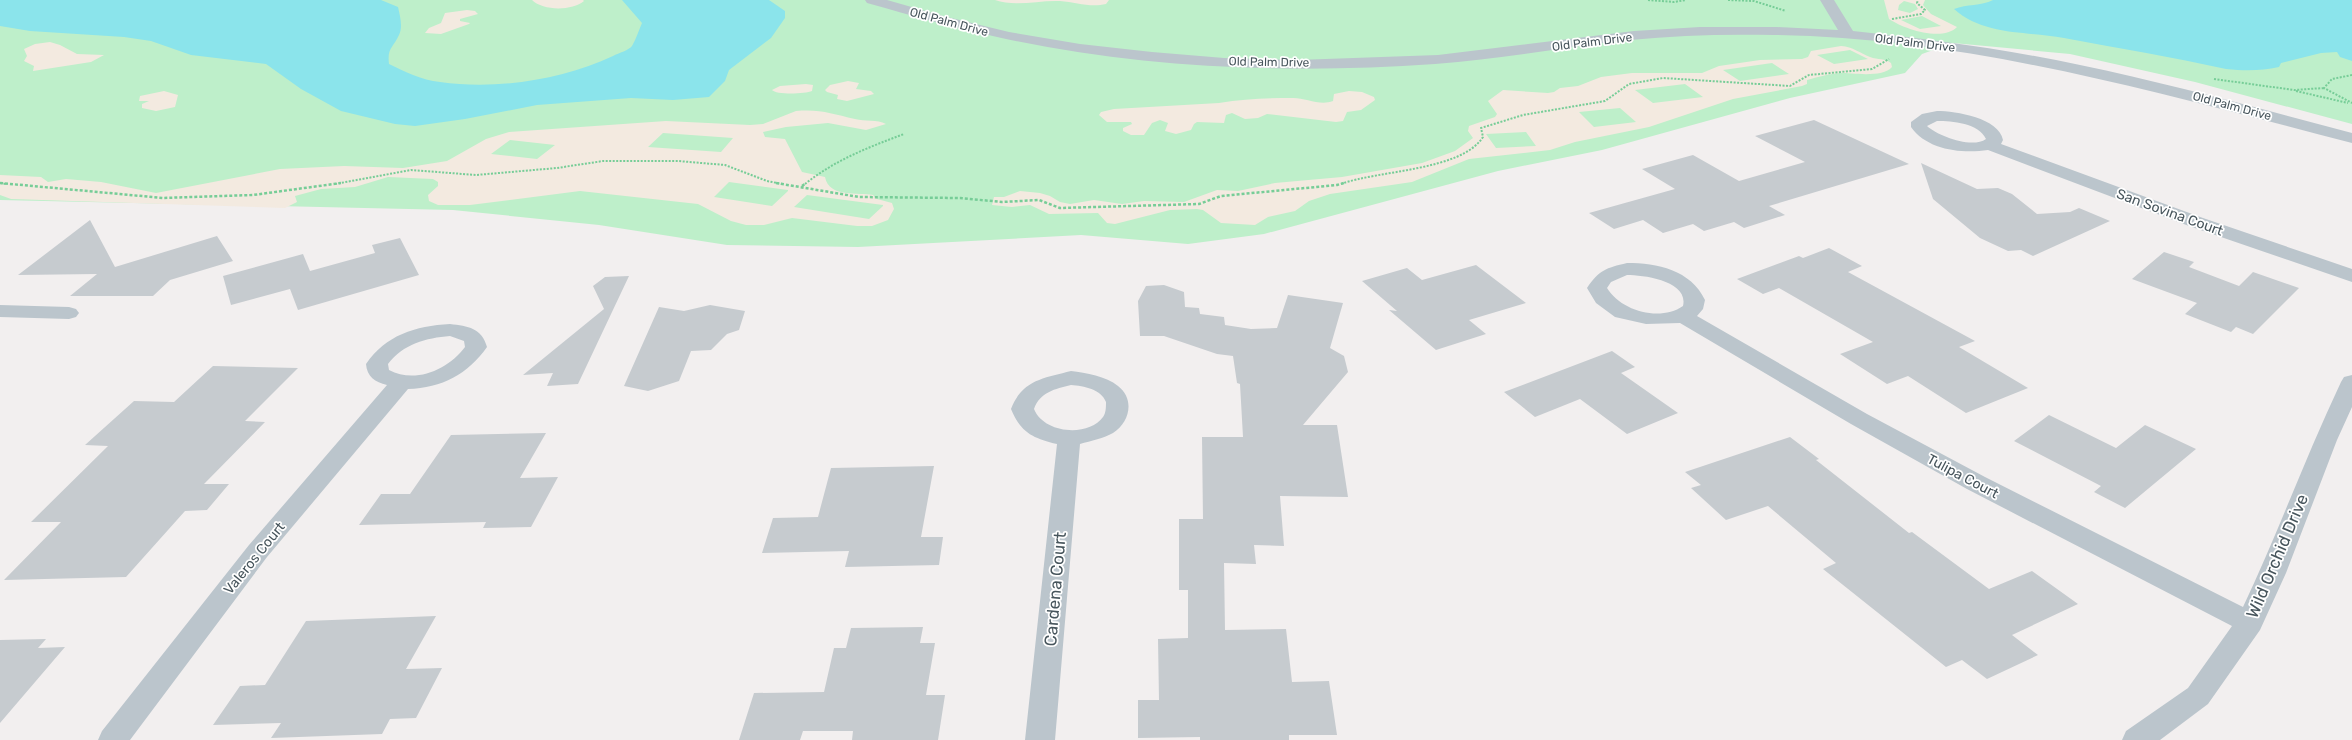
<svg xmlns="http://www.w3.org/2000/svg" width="2352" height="740" viewBox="0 0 2352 740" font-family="Rubik,sans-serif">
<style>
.green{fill:#beefca}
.sand{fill:#f3eae0;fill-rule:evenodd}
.water{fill:#8be4eb}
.building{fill:#c6cbcf}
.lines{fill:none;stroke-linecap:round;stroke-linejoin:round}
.path-far1{stroke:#76cd97;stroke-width:2;stroke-dasharray:2 1.5;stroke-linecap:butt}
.path{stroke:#76cd97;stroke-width:2.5;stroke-dasharray:3 2;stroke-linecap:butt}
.minor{fill:#bbc5cc;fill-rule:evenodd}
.labels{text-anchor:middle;stroke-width:3.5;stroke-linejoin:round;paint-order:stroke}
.far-street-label{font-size:12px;fill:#47555c;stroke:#fff}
.street-label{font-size:14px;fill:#47555c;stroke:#fff}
.near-street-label{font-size:17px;fill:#47555c;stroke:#fff}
</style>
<rect width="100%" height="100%" fill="#f2efef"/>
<path class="green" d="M 0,0 L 2352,0 L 2352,124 L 2195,82 L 2070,54 L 1953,43 L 1922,54 L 1905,73 L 1790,98 L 1602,150 L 1498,171 L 1264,234 L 1188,244 L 1081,235 L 858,247 L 727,245 L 599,225 L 453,210 L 0,200 Z"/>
<path class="sand" d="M 532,0 L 583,0 L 584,1 C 572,11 543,11 532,0 Z
M 995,0 L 1109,0 L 1106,4 C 1090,8 1076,2 1060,1 C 1039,0 1015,7 995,0 Z
M 1884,0 L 1925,0 L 1923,5 L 1931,14 L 1957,27 C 1942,42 1904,29 1889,19 ZM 1904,1 L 1915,4 L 1918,9 L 1910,13 L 1898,10 L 1899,5 ZM 1922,16 L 1941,26 L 1920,29 L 1901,20 Z
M 467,10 L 475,11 L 478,14 L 460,19 L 460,21 L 470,23 L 469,24 L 441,34 L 425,33 L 429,28 L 441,23 L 445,13 Z
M 50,42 L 60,45 L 77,54 L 104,55 L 91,62 L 33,71 L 34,66 L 24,61 L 27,56 L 24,49 L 35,44 Z
M 1841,46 C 1853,47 1860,53 1870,57 C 1878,60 1885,58 1891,63 L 1892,67 C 1883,78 1853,73 1840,73 C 1830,74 1817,77 1807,80 L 1807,84 L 1802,86 L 1733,99 L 1649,127 L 1575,142 L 1550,150 L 1469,159 L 1412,182 L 1330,194 L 1309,201 L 1295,211 L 1268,217 L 1255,225 L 1221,223 L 1203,210 L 1197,209 L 1170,210 L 1115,224 L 1107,223 L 1098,213 L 1049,214 L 1030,205 L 1012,207 L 992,205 L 994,197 L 1004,197 L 1020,191 L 1040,193 L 1050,196 L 1060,202 L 1070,204 L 1094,200 L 1122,204 L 1144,201 L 1184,202 L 1217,190 L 1238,191 L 1275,183 L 1342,177 L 1422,163 L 1455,151 L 1473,138 L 1468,131 L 1469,126 L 1495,117 L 1497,114 L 1488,101 L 1503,90 L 1548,93 L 1554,92 L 1560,88 L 1578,86 L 1601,77 L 1632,73 L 1702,73 L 1719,66 L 1760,60 L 1802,59 L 1808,57 L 1811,51 ZM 1850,50 L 1868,59 L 1834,64 L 1817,55 ZM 1772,63 L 1789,74 L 1740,81 L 1723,70 ZM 1685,84 L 1703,97 L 1653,103 L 1635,90 ZM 1620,108 L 1636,122 L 1594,127 L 1579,112 ZM 1526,132 L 1536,146 L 1496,148 L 1486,134 Z
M 848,81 L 859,83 L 856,89 L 871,91 L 874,94 L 847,101 L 837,99 L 838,95 L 827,92 L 825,90 L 830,85 Z
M 806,84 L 813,85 L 812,91 C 805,94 776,95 772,90 L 780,86 Z
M 164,91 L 178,95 L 175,107 L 156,111 L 142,108 L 142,104 L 149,101 L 139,101 L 140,96 Z
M 1349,91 L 1362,92 L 1374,97 L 1375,100 L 1361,110 L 1347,112 L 1343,121 L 1336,122 L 1267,114 L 1258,118 L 1245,119 L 1232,113 L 1226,115 L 1224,123 L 1197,122 L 1194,124 L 1191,130 L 1176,134 L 1165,131 L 1168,123 L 1160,120 L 1152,123 L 1144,135 L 1131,135 L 1123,131 L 1123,128 L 1132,124 L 1131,122 L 1107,122 L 1099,115 L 1101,112 L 1114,109 L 1219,103 C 1244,99 1268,98 1293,98 C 1306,98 1320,106 1333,101 L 1334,94 Z
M 796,111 C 821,109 832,114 855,119 C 865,122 877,119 886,124 L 866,130 L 828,123 L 786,127 L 763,132 L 765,137 L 785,139 L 802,172 L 825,177 C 829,198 858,192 873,195 L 877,199 L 892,203 L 894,209 L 888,220 L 872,226 L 857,226 L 792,218 L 764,225 L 746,225 L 731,221 L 698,204 L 580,191 L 470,205 L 438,205 L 429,201 L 428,195 L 438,186 L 438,182 L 433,179 L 388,177 L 355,187 L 321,189 L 295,196 L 297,202 L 285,208 L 11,199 L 0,195 L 0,175 L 41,177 L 48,182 L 66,179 L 101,182 L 156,193 L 280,169 L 344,166 L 403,168 L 447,161 L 486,139 L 509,132 L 666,121 L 750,125 L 763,124 ZM 663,133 L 733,138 L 721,152 L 648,147 ZM 510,140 L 555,145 L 537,159 L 491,154 ZM 729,182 L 788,190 L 788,191 L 772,206 L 714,197 ZM 807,195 L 883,205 L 883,206 L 869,219 L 794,207 Z"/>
<path class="water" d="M 0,0 L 381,0 L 398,7 C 400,16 403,27 399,35 C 393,48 387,48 389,64 C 406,72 421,80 440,82 C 496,90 562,80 613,56 C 619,53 629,50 632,46 C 636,39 639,30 642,23 L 622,0 L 769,0 L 785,11 L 785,18 L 771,38 L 729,70 L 725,81 L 709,97 L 673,100 L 631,98 L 537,105 L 465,119 L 415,126 L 395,124 L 341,111 L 301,89 L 266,64 L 191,55 L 151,41 L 124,37 L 30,31 L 0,26 Z
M 1993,0 L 2352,0 L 2352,61 L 2340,57 L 2337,52 L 2321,53 L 2281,63 L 2279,67 C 2261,71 2245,71 2226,69 C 2172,57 2118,48 2064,38 C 2027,31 1984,36 1954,9 C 1967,4 1981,6 1993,0 Z"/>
<path class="building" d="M 1814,120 L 1909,164 L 1769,206 L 1785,215 L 1744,228 L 1734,222 L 1704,231 L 1693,224 L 1663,233 L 1643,220 L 1614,229 L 1589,213 L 1675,189 L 1642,169 L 1693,155 L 1739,181 L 1805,162 L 1755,136 Z
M 1921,163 L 1977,189 L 1998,188 L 2012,194 L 2037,214 L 2070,212 L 2079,208 L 2110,221 L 2033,256 L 2021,250 L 2008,251 L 1980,238 L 1933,199 Z
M 90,220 L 115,267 L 217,236 L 233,261 L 170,280 L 153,296 L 70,296 L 97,274 L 18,275 Z
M 400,238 L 419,275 L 298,310 L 290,289 L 231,305 L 223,276 L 303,254 L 310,271 L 375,253 L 372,245 Z
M 1829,248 L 1862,266 L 1848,272 L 1975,341 L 1959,347 L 2028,388 L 1966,413 L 1908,376 L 1887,384 L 1840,354 L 1873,342 L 1779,288 L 1763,294 L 1737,279 L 1799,256 L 1803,258 Z
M 2164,252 L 2194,262 L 2189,267 L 2239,286 L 2253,272 L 2299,288 L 2253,334 L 2236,327 L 2231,332 L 2185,314 L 2197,303 L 2132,279 Z
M 1476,265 L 1526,303 L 1469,320 L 1486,334 L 1436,350 L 1389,310 L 1397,311 L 1362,281 L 1407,268 L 1422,280 Z
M 629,276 L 578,384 L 547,386 L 553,373 L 523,375 L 604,309 L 593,286 L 605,277 Z
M 1164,285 L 1184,292 L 1185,307 L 1199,308 L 1200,314 L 1224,317 L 1225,325 L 1251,329 L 1277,328 L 1288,295 L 1343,303 L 1330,348 L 1344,356 L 1348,372 L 1303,425 L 1337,425 L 1348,497 L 1280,496 L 1284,546 L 1254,545 L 1256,564 L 1224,563 L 1225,630 L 1286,629 L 1292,682 L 1329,681 L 1337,735 L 1289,735 L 1289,740 L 1200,740 L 1200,737 L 1138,738 L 1138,700 L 1159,700 L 1158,639 L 1188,638 L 1188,590 L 1179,590 L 1179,519 L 1203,519 L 1202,437 L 1243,437 L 1240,384 L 1237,383 L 1233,356 L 1217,354 L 1164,336 L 1140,336 L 1138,301 L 1146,286 Z
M 710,305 L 745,311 L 739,330 L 727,334 L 711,350 L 691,351 L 679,381 L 648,391 L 624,386 L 659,307 L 684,311 Z
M 1612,351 L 1635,367 L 1621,373 L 1678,413 L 1627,434 L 1580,399 L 1535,417 L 1504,392 Z
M 213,366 L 298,368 L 245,421 L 265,422 L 204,484 L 229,484 L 207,510 L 185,511 L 126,577 L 4,580 L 61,522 L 31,522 L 108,446 L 85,445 L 134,401 L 174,402 Z
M 2049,415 L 2116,448 L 2145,425 L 2196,449 L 2125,508 L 2094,492 L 2101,486 L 2014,441 Z
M 546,433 L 520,478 L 558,477 L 531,527 L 483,528 L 486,522 L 359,525 L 381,494 L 410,494 L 451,435 Z
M 1790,437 L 1819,459 L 1816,460 L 1909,533 L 1912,532 L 1989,589 L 2032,571 L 2078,604 L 2012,635 L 2038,655 L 1987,679 L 1962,660 L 1946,667 L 1823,569 L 1836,563 L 1768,506 L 1726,520 L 1691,488 L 1701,485 L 1685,472 Z
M 934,466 L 921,537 L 943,537 L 939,565 L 845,567 L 849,551 L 762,553 L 773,518 L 818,517 L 831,468 Z
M 436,616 L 406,669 L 442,668 L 416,718 L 390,719 L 382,734 L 271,738 L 281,723 L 213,725 L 240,686 L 265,685 L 306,621 Z
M 923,627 L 920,643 L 935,643 L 926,695 L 945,695 L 938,740 L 852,740 L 853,731 L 803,731 L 800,740 L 739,740 L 754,693 L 824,692 L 834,648 L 846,648 L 851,628 Z
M 46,639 L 38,648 L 65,647 L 0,723 L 0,640 Z"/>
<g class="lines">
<path class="path-far1" d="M 1648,0 L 1674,2 L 1686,0
M 1728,0 L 1754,1 L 1786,11
M 1892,19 L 1921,14 L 1925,10 L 1917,3 L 1918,0
M 2352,75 L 2332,79 L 2324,88 L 2352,103
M 2214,79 L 2294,90 L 2324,88
M 2296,91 L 2348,103
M 0,183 L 6,184
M 335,184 L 411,170 L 476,175 L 557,168 L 603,161 L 678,161 L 725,165 L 767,181 L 782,184
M 805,184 C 835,160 869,147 904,134
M 1341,184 C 1379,170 1461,171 1483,137 L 1481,128 L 1523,115 L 1605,101 L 1629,84 L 1663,78 L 1790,86 L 1809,75 L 1872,69 L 1889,59"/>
<path class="path" d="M 0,183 L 163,198 L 253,195 L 341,183
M 776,183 L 859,197 L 960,198 L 1002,202 L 1039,200 L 1060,208 L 1199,204 L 1221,196 L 1337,185 L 1344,183
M 802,186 L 806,183"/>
<path class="minor" d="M 865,0 L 887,0 L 943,16 L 1009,32 L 1080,44 L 1152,52 L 1224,58 L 1297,60 L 1438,55 L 1634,31 L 1700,27 L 1777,27 L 1838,30 L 1820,0 L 1834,0 L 1853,31 C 1929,39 2005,49 2080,65 C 2171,84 2261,109 2352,133 L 2352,143 C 2162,94 1971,38 1774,35 C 1726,34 1678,35 1630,40 C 1565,47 1501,59 1435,64 C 1293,74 1146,69 1006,39 C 959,29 913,16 867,3 Z
M 1937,111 C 1956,111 1999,118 2003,140 L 2001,144 L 2203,218 L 2352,269 L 2352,282 L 2189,226 L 1988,150 C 1962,154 1927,150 1911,127 L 1911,122 L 1922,114 ZM 1937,121 C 1952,121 1979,123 1986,139 C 1972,149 1938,136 1927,126 Z
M 1627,263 C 1657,263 1691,270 1705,300 L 1703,309 L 1697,316 L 1867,414 L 1985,477 L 2243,607 C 2278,533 2306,456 2341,382 L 2344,377 L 2352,375 L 2352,407 L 2337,440 L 2286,573 L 2260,630 L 2208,704 L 2160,740 L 2122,740 L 2126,731 L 2188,688 L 2232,626 L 1967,489 L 1851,424 L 1680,323 L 1646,324 L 1615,317 L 1596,303 L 1587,288 C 1599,270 1606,268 1627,263 ZM 1627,275 C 1644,275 1689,281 1683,306 C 1660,322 1621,311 1607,288 L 1611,282 Z
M 0,305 L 69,307 L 76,309 L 79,313 L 76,317 L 69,319 L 0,317 Z
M 450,324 C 468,326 482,328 487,347 C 468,374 442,388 408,389 L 267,557 L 130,740 L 98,740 L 102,731 L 249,545 L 387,385 C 375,382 367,377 366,364 C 386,335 415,326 450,324 ZM 450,336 L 464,341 L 465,347 C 448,370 415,384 389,370 L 388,364 C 403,344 426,338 450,336 Z
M 1071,371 C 1086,373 1106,376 1118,386 C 1135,399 1130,422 1113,433 C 1104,438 1091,441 1080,444 L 1055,740 L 1025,740 L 1057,444 C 1033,438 1021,433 1011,409 C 1022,380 1044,378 1071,371 ZM 1071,385 C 1084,386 1101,389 1106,402 C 1106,407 1106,413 1103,417 C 1089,437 1044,434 1034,409 C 1040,392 1055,389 1071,385 Z"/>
</g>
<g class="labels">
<g class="far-street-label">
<text transform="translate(949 22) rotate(15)" y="4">Old Palm Drive</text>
<text transform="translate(1592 42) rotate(-7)" y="4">Old Palm Drive</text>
<text transform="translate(1915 43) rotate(7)" y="4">Old Palm Drive</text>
<text transform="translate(1269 62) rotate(1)" y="4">Old Palm Drive</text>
<text transform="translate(2232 106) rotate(15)" y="4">Old Palm Drive</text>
</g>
<g class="street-label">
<text transform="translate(2170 212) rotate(20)" y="5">San Sovina Court</text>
<text transform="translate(1963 476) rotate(28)" y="5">Tulipa Court</text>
<text transform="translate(254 558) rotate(-51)" y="5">Valeros Court</text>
</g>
<g class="near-street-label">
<text transform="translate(2277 556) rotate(-67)" y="6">Wild Orchid Drive</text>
<text transform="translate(1055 589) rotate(-85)" y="6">Cardena Court</text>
</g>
</g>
</svg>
